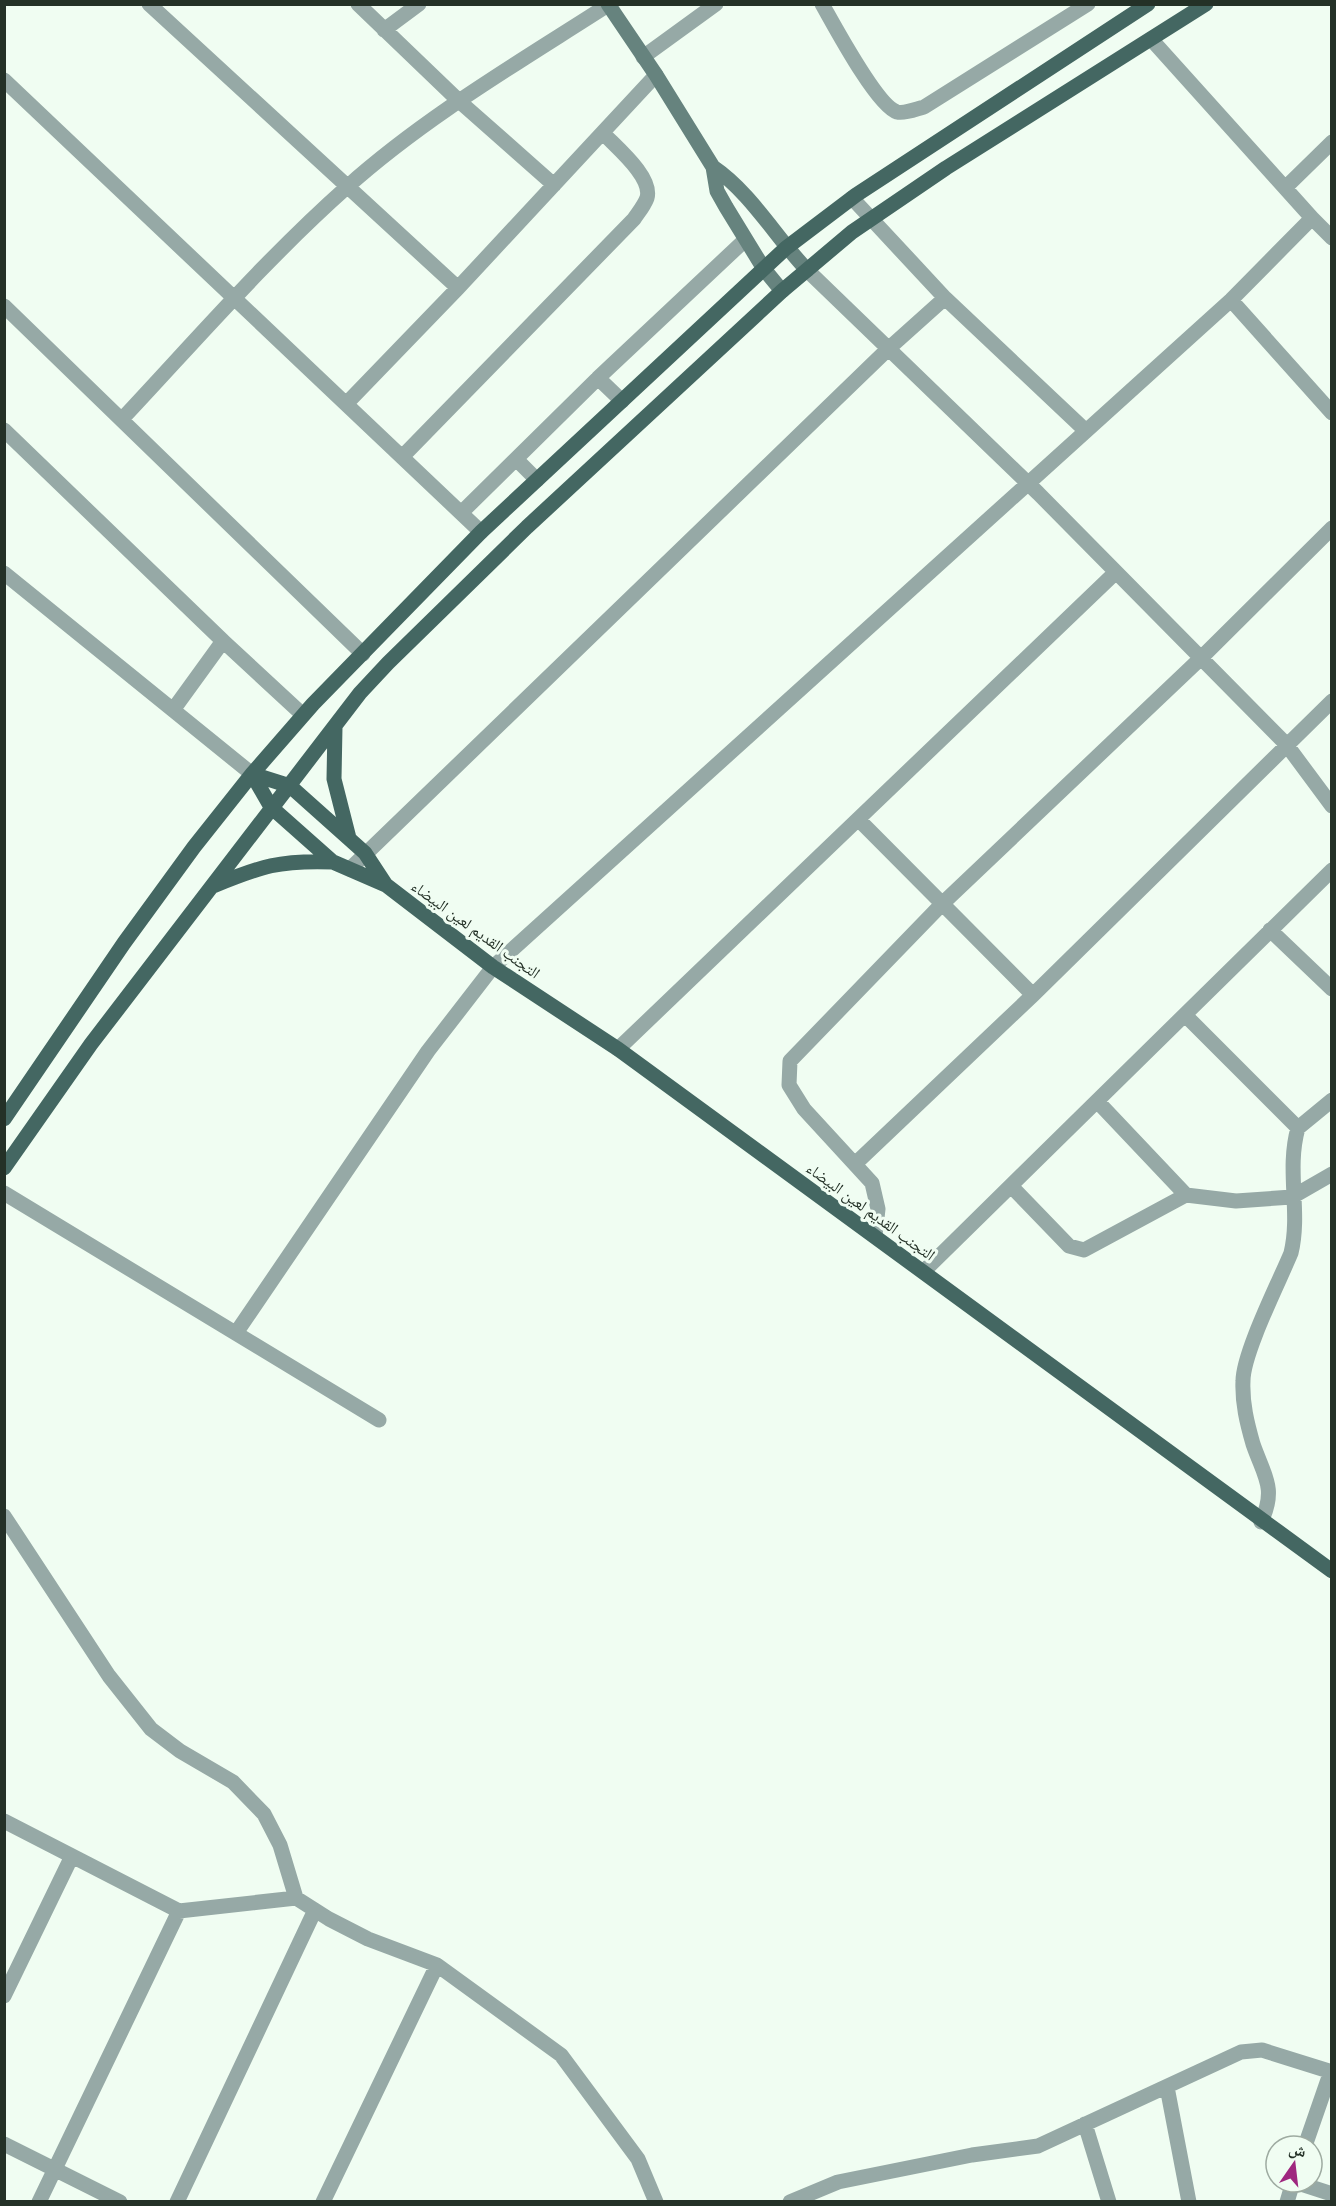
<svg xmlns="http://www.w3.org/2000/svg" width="1336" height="2206" viewBox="0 0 1336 2206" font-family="'Golos Text','Noto Naskh Arabic',sans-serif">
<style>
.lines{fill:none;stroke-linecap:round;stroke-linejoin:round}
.minor{stroke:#96a9a6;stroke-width:15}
.secondary{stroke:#66837e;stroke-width:15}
.primary{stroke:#446762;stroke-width:15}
.labels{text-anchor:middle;stroke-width:6;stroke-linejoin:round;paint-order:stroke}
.street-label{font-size:16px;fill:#243127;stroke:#f0fdf2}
</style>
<rect width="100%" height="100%" fill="#f0fdf2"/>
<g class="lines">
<path class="minor" d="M 149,4 L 458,288
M 358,4 L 459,101 L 554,185
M 822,4 C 834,25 877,106 897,112 C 905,114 916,109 924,107 L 1088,4
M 384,30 L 419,4
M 1151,39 L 1312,218
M 643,57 L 716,4
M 4,80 L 481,532
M 1285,188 L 1332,142
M 852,198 L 945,298
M 807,270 L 1038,493 L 1286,744 L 1332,806
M 1231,300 L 1332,413
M 4,306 L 363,654
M 598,378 L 622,401
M 346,404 L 458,288 L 656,75
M 123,418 C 196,340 267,258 347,187 C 425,117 521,61 608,5
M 4,430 L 223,641 L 173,710
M 402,457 L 634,219 C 638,213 644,206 647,198 C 653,177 616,147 603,133
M 516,459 L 537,480
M 461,513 L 598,378 L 745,240
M 4,573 L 252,774
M 223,641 L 303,715
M 858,819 L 1033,995
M 350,869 L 887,350 L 945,298 L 1086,431
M 1270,930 L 1332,989
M 1185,1015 L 1298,1128
M 618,1049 L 1116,572
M 1097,1101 L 1186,1195 L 1236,1201 L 1292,1197 L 1332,1174
M 855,1164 L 1033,995 L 1332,701
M 1011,1186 L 1069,1246 L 1084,1250 L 1186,1195
M 4,1193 L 379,1420
M 875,1236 L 878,1209 L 872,1183 L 804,1109 L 789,1085 L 790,1061 L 942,904 L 1201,658 L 1332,528
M 924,1271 L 1332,870
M 236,1333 L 428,1051 L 493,967 L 1231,300 L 1312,218 L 1332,238
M 4,1516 L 109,1676 L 151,1729 L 180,1751 L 233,1782 L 264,1814 L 280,1845 L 296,1898 L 329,1919 L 368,1939 L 437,1965 L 561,2055 L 638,2159 L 656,2202
M 1261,1522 C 1277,1488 1264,1476 1253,1444 C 1247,1423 1242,1403 1243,1381 C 1243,1353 1279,1282 1291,1253 C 1301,1212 1286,1170 1298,1128 L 1332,1100
M 4,1821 L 179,1911 L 39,2202
M 179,1911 L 296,1898
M 4,1996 L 72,1856
M 1167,2087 L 1189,2202
M 1085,2124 L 1109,2202
M 4,2144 L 120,2202
M 1305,2146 L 1331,2071
M 1295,2182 L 1332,2194
M 177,2202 L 315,1910
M 323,2202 L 437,1965
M 790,2202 L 838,2182 L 972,2155 L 1038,2146 L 1241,2052 L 1262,2050 L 1332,2072
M 1287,2202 L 1293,2182"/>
<path class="secondary" d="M 608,4 L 656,75 L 713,167 L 717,191 L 726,207 L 764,269 L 782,291
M 713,167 C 751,193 775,236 807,270"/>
<path class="primary" d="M 335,727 L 334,779 L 349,838
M 252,774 L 271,807 L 333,862 L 386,885 L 493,967 L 618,1049 L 1332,1571
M 252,774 L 290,786 L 365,853 L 386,885
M 213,886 C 262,866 279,860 333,862
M 4,1119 L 124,943 L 194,847 L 252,774 L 313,704 L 481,532 L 786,248 L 856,195 L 1148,4
M 4,1168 L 91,1044 L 360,693 L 388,663 L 527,527 L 782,291 L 852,232 L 946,168 L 1206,4"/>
</g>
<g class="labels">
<g class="street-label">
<text transform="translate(476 929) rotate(36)" y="6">التجنب القديم لعين البيضاء</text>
<text transform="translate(871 1211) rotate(36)" y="6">التجنب القديم لعين البيضاء</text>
</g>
</g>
<rect width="1336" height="2206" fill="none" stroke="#243127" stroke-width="12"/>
<g transform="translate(1294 2164) rotate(14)"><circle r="28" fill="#f0fdf2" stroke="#9eaba1" stroke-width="1.5"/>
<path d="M0-4.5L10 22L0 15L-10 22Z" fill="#9f277f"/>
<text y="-9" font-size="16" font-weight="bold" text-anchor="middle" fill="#243127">ش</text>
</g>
</svg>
